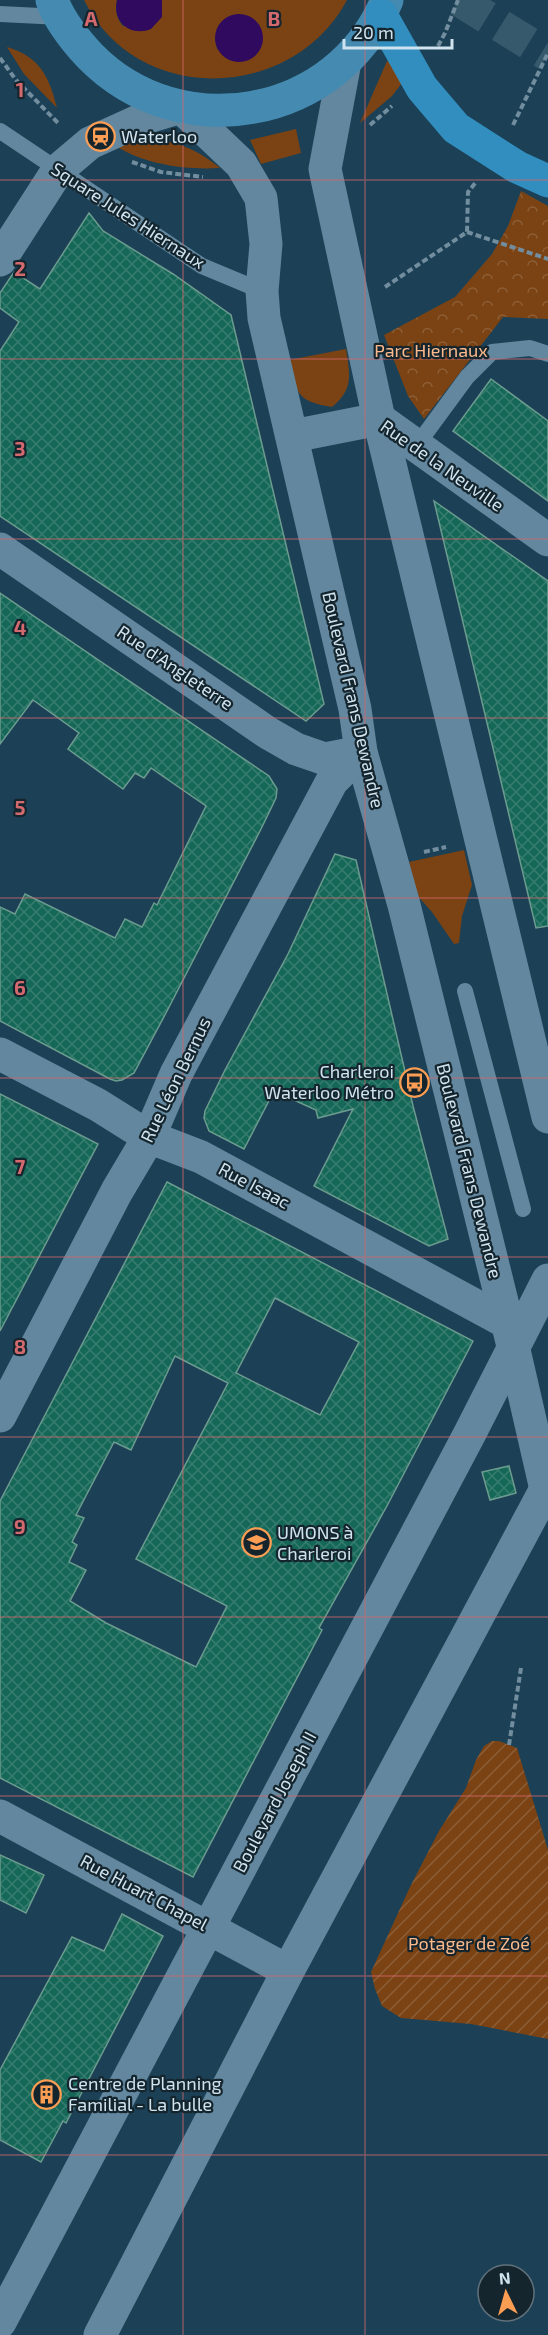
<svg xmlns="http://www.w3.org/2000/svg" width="548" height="2335" viewBox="0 0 548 2335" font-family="'Exo 2',sans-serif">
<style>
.grass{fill:#7b4314;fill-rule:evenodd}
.park{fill:url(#park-crowns)}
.garden{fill:url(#garden-furrows)}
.water{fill:#2f0a5e}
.building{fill:url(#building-cross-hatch);stroke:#6c9c8f;stroke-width:1.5;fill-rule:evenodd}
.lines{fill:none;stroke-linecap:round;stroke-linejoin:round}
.motorway-tunnel{stroke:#37596c;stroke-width:33;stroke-dasharray:33 16;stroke-linecap:butt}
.path{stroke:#718d9e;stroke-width:4;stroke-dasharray:6 3;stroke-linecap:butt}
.service{stroke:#62879e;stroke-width:16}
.minor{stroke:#62879e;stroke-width:33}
.tertiary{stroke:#62879e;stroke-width:33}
.secondary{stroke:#62879e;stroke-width:33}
.primary{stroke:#458bb1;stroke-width:33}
.motorway{stroke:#318ebe;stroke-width:33}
.grid{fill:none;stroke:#d46a6e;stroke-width:1.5;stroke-opacity:0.55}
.labels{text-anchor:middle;stroke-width:4.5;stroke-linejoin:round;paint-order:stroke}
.poi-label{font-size:18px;fill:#d0e4f0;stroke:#15252e;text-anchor:start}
.street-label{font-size:18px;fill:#d0e4f0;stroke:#15252e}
.park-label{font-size:18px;fill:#fcba8c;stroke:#15252e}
.grid-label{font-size:20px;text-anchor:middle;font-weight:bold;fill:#d46a6e;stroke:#15252e;stroke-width:4.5;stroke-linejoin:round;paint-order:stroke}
</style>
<defs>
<pattern id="park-crowns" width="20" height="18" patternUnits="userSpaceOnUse" patternTransform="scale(1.5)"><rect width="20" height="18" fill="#7b4314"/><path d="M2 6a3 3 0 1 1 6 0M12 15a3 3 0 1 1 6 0" fill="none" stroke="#8d5e36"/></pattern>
<pattern id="garden-furrows" width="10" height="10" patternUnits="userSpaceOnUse" patternTransform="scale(1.5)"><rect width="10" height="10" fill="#7b4314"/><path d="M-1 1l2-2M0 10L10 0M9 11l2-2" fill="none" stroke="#8d5e36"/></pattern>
<pattern id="building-cross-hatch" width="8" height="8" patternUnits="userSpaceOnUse" patternTransform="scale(1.5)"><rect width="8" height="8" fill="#156757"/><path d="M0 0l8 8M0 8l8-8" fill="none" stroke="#367d6f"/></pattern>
</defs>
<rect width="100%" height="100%" fill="#1c4055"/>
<path class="grass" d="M 84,0 L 117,0 C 115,9 116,18 123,26 L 162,17 L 162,0 L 347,0 C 293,102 136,107 84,0 ZM 215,37 L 262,43 L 255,55 L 217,49 Z
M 7,47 C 40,57 49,76 57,108 L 24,74 Z
M 392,60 L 402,83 L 392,96 L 360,123 L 387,61 Z
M 296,129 L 301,153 L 261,164 L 250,140 Z
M 147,139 C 177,141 197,149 220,168 C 186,170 146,165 116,146 L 127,142 Z
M 346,349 C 350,375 354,389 332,407 C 296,401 297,394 289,360 Z
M 464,850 L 472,885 L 462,916 L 459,943 L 454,944 L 432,912 L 416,894 L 409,862 Z"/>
<path class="park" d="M 521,191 L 548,206 L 548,319 L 503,317 L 424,419 L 408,396 L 384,335 L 455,297 L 492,254 L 508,226 Z"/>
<path class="garden" d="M 492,1741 L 499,1741 L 517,1748 L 548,1850 L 548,2039 L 471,2024 L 401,2018 L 382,2006 L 375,1989 L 371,1972 L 410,1887 L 439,1831 L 466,1788 L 476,1760 L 484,1746 Z"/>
<path class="water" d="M 117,0 L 162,0 L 162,17 L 151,29 C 130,37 112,22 117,0 Z
M215 38a24 24 0 1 1 48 0a24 24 0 1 1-48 0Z"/>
<path class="building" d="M 89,213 L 103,231 L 173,274 L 231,315 L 324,704 L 306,721 L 0,516 L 0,351 L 19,322 L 0,308 L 0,293 L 14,272 L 40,289 Z
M 491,379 L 548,421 L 548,501 L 453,431 Z
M 434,501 L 548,581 L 548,926 L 536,928 Z
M 0,593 L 269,776 L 277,789 L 276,798 L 261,829 L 167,1011 L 134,1073 L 122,1080 L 116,1081 L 110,1079 L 0,1021 L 0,907 L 15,914 L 25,894 L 115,938 L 125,919 L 142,927 L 154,903 L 157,905 L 206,806 L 151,768 L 144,778 L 135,773 L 123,789 L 68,749 L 79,733 L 33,700 L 0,744 Z
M 335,854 L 356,860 L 413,1106 L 448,1239 L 429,1246 L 314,1186 L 353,1109 L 318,1118 L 316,1110 L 274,1091 L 244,1149 L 209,1131 L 204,1118 L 205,1111 L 225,1070 L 288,954 Z
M 0,1094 L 98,1144 L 0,1331 Z
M 167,1182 L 473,1341 L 388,1504 L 319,1628 L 322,1630 L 193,1877 L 0,1778 L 0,1501 ZM 275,1298 L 359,1342 L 320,1415 L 236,1373 ZM 175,1356 L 228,1383 L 136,1559 L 227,1606 L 196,1667 L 106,1623 L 70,1601 L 86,1570 L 69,1562 L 77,1545 L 72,1542 L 84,1518 L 76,1515 L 114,1442 L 131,1450 Z
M 509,1466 L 516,1493 L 490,1500 L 482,1472 Z
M 0,1855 L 44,1875 L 26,1913 L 0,1900 Z
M 122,1914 L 163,1936 L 66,2123 L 63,2121 L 41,2162 L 0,2140 L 0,2070 L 72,1937 L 104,1951 Z"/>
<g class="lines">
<path class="motorway-tunnel" d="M 459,0 L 548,55"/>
<path class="path" d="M 438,46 L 445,33 L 458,0
M 0,58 L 16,80 L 59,124
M 370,125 L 392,106
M 513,125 L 548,53
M 132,162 L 161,172 L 203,177
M 467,232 L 548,259
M 385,287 L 467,232 L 468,192 L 476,182
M 424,852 L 446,847
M 509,1745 L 521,1668"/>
<path class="service" d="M 0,14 L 61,17
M 0,131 L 202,266 L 262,291
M 417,445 L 467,377 L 492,352 L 530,348 L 548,354
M 465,991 L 523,1209"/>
<path class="minor" d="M 0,260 L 58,170 L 90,143 L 145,118 L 181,107
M 379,419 L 548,540
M 0,549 L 268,733 L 296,749 L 325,759 L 361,752
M 0,1054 L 98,1105 L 149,1137 L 201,1157 L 506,1322
M 0,1416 L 117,1191 L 149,1137 L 176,1074 L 332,781 L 361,752
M 0,1816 L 288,1971
M 0,2322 L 469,1435 L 548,1280
M 100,2335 L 288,1971 L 548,1485"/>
<path class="tertiary" d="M 293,436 L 379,419"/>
<path class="secondary" d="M 345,62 L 325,169 L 379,419 L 548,1117
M 181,107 L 241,164 L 261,198 L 266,244 L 262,291 L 264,318 L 355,709 L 361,752 L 404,905 L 514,1350 L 548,1498"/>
<path class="primary" d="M 52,0 C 60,22 75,40 90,56 C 180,148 338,119 387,0"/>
<path class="motorway" d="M 381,15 L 422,88 L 456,128 L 517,167 L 548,181"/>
</g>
<path class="grid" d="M 183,0 L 183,2335M 365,0 L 365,2335M 0,180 L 548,180M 0,359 L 548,359M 0,539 L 548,539M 0,718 L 548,718M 0,898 L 548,898M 0,1078 L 548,1078M 0,1257 L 548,1257M 0,1437 L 548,1437M 0,1617 L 548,1617M 0,1796 L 548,1796M 0,1976 L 548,1976M 0,2155 L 548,2155"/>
<defs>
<symbol id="station-ring" viewBox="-11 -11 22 22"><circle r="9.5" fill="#15252e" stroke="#fc9d54" stroke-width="1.5"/><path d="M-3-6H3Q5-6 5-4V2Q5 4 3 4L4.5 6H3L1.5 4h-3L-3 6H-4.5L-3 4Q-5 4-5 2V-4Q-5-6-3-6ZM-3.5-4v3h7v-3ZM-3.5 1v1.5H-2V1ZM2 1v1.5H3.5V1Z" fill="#fc9d54"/></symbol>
<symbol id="bus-ring" viewBox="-11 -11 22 22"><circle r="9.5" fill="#15252e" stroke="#fc9d54" stroke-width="1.5"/><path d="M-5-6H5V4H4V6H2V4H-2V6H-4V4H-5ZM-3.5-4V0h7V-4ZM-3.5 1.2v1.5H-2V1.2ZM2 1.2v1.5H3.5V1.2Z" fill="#fc9d54"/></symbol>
<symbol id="university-ring" viewBox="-11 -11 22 22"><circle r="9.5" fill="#15252e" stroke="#fc9d54" stroke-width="1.5"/><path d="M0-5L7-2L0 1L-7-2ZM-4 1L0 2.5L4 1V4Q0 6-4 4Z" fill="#fc9d54"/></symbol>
<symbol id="building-ring" viewBox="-11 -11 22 22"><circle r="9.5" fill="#15252e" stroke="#fc9d54" stroke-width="1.5"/><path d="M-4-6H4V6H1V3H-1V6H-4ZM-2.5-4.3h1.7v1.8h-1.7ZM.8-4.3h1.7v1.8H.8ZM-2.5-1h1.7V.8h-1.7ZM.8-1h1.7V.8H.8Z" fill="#fc9d54"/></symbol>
</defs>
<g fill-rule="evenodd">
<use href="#station-ring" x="84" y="120" width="33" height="33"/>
<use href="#bus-ring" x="398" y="1066" width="33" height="33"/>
<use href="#university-ring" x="240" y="1526" width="33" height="33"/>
<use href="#building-ring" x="30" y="2078" width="33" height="33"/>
</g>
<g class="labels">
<g class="poi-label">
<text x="121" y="143">Waterloo</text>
<text x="394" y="1078" text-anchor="end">Charleroi<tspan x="394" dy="21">Waterloo Métro</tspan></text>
<text x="277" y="1539">UMONS à<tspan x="277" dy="21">Charleroi</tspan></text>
<text x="68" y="2090">Centre de Planning<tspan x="68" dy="21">Familial - La bulle</tspan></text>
</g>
<g class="street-label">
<text transform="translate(128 216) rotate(33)" y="6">Square Jules Hiernaux</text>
<text transform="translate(442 466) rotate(35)" y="6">Rue de la Neuville</text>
<text transform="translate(175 668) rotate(34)" y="6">Rue d'Angleterre</text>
<text transform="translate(353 700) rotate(77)" y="6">Boulevard Frans Dewandre</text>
<text transform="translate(176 1080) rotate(-64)" y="6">Rue Léon Bernus</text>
<text transform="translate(469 1171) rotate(76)" y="6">Boulevard Frans Dewandre</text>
<text transform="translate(254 1186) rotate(28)" y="6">Rue Isaac</text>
<text transform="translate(275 1802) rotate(-62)" y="6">Boulevard Joseph II</text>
<text transform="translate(144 1893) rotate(28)" y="6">Rue Huart Chapel</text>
</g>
<g class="park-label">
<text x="431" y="357">Parc Hiernaux</text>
<text x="469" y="1950">Potager de Zoé</text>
</g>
</g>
<g class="grid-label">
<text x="91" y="26">A</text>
<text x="274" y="26">B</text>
<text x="20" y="97">1</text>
<text x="20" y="276">2</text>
<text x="20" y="456">3</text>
<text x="20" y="635">4</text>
<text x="20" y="815">5</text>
<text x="20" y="995">6</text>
<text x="20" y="1174">7</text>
<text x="20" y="1354">8</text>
<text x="20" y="1534">9</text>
</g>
<g transform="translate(506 2293) rotate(355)"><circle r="28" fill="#15252e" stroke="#60717c" stroke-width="1.5"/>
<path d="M0-4.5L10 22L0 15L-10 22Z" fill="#fc9d54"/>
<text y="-9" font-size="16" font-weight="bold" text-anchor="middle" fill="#d0e4f0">N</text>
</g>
<path d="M344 39v9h108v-9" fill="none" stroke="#d0e4f0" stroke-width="3"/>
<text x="353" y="39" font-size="18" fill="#d0e4f0" stroke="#15252e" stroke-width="4.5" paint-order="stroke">20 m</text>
</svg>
